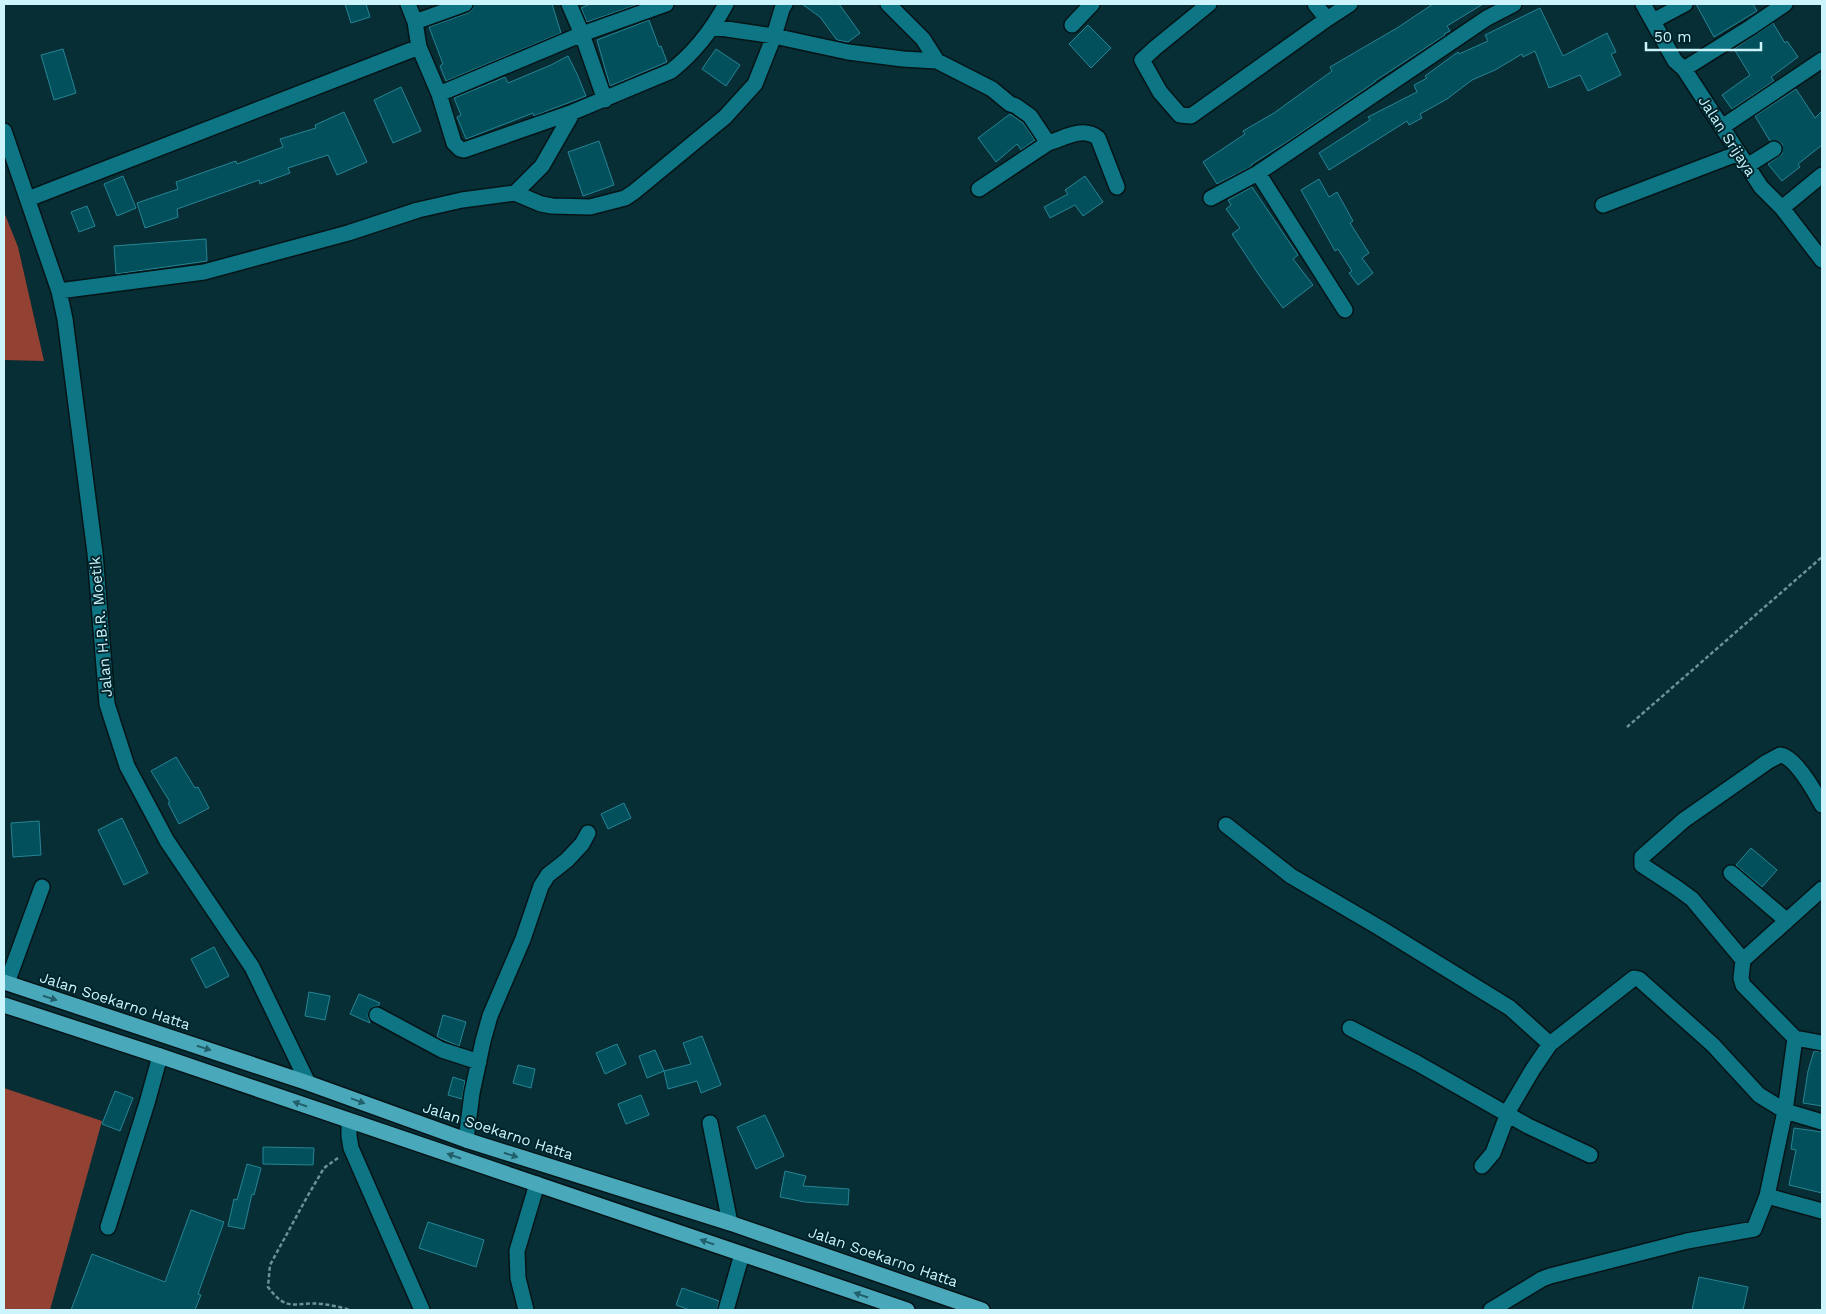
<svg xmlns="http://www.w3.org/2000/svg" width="1826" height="1314" viewBox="0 0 1826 1314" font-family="'Work Sans',sans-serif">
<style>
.forest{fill:#934133}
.building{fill:#02505c;stroke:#278494}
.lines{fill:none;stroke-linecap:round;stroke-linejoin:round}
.minor-casing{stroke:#051417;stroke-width:18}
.highway-casing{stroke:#051417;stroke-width:18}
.path{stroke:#6a929a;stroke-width:2.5;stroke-dasharray:4 2.5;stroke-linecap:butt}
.minor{stroke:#0e7584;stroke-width:15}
.highway{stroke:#49a8b9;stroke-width:15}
.oneway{fill:#215f6b}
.labels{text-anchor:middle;stroke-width:4;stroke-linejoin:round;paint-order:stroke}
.street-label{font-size:15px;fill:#cbf4fc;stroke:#00242b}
</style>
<rect width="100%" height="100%" fill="#072e35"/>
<path class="forest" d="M 4,212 L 18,247 L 44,361 L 4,360 Z
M 4,1088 L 102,1121 L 50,1310 L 4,1310 Z"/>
<path class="building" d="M 345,4 L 366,4 L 370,17 L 351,23 Z
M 474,4 L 552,4 L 561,33 L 446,81 L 440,66 L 443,64 L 429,27 L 468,13 L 472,10 Z
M 590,4 L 639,4 L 587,22 L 581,8 Z
M 802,4 L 839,4 L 860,33 L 848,42 L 837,40 L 820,17 Z
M 1433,4 L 1483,4 L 1447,26 L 1450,31 L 1444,34 L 1445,35 L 1375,81 L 1375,82 L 1290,140 L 1252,164 L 1252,165 L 1250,167 L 1217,184 L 1203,162 L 1245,134 L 1243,131 L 1274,113 L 1332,71 L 1330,67 L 1397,28 Z
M 1696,4 L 1753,4 L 1757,11 L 1714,37 Z
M 1540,8 L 1563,56 L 1607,33 L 1616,52 L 1611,54 L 1621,75 L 1588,91 L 1580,75 L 1549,88 L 1535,51 L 1523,57 L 1522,54 L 1495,70 L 1472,80 L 1447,99 L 1420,114 L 1422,118 L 1409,125 L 1407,121 L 1329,170 L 1319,153 L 1370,120 L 1368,117 L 1417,92 L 1414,85 L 1427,78 L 1425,76 L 1458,52 L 1459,54 L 1488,41 L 1485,35 Z
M 649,20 L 659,47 L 661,46 L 667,62 L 610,86 L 597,40 Z
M 1773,23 L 1785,43 L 1787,41 L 1798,57 L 1771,77 L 1774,81 L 1732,109 L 1722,95 L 1750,75 L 1734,49 Z
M 1088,25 L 1111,48 L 1091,68 L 1069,44 Z
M 63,49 L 76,93 L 54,100 L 41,55 Z
M 716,49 L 740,65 L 726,86 L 702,69 Z
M 568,56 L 577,74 L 586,96 L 534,116 L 533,113 L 466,139 L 457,117 L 461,115 L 454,98 L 505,77 L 508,83 L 551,65 Z
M 401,87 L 421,131 L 393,143 L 374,100 Z
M 1796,89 L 1815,118 L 1822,111 L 1822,145 L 1798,164 L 1800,167 L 1782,181 L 1768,164 L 1782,154 L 1782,144 L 1778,141 L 1770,141 L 1755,116 Z
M 344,112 L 367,162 L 337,175 L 328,155 L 288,168 L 290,173 L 260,184 L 259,180 L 177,209 L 178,217 L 145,228 L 137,203 L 178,189 L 176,182 L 236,161 L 237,164 L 283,147 L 280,139 L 316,128 L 315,125 Z
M 1010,114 L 1023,123 L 1035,140 L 1021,150 L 1017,144 L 996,162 L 978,138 Z
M 599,141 L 614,185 L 583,196 L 568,152 Z
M 123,176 L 136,208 L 117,216 L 104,184 Z
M 1085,176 L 1103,202 L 1083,216 L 1075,205 L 1050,218 L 1044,207 L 1068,194 L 1065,190 Z
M 1319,179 L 1329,197 L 1337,192 L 1353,221 L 1350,223 L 1369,253 L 1362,258 L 1373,273 L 1358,285 L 1349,273 L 1352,271 L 1338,249 L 1335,251 L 1301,190 Z
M 1252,187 L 1298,255 L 1293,259 L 1313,285 L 1283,308 L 1259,275 L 1232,234 L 1240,228 L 1226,209 L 1231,205 L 1228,200 Z
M 87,206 L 95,226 L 79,232 L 71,212 Z
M 206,239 L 207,261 L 116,274 L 114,246 Z
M 176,757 L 195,788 L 198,787 L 209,808 L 179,824 L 168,803 L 170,802 L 151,771 Z
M 624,803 L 631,818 L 608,829 L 601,814 Z
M 122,818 L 148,873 L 124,885 L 98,830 Z
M 39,821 L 41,855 L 13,857 L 11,823 Z
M 1751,848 L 1777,870 L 1762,887 L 1736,865 Z
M 214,947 L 229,976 L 206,988 L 191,959 Z
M 309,992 L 330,996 L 325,1020 L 305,1016 Z
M 359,994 L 380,1003 L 378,1006 L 373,1007 L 369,1011 L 368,1016 L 370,1023 L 350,1014 Z
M 443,1015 L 466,1022 L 459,1046 L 437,1037 Z
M 702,1036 L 721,1085 L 701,1093 L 697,1081 L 668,1089 L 664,1071 L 691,1064 L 683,1043 Z
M 617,1044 L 626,1064 L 605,1074 L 596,1053 Z
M 655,1050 L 664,1071 L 647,1078 L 639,1056 Z
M 1814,1051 L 1822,1052 L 1822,1106 L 1803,1103 L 1808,1071 Z
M 518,1065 L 535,1069 L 531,1088 L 513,1083 Z
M 453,1077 L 465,1081 L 462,1099 L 448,1095 Z
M 115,1091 L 133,1098 L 120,1131 L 102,1124 Z
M 641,1095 L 649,1115 L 626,1124 L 618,1104 Z
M 765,1115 L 784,1156 L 756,1169 L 737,1127 Z
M 1794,1128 L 1822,1132 L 1822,1193 L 1789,1185 L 1796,1150 L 1791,1149 Z
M 263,1147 L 314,1148 L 313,1165 L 263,1164 Z
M 247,1164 L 261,1168 L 254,1195 L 252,1194 L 244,1229 L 228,1226 L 234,1199 L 237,1200 Z
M 785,1171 L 806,1176 L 803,1186 L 849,1189 L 848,1205 L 805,1202 L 780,1197 Z
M 191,1210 L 224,1222 L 198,1294 L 201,1295 L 195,1310 L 71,1310 L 92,1254 L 165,1282 Z
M 428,1222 L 484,1240 L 476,1267 L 419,1248 Z
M 1699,1277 L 1748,1287 L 1743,1310 L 1692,1310 Z
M 682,1288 L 719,1301 L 717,1310 L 690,1310 L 676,1305 Z"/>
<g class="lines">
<defs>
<path id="minor" d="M 408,4 L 415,22 L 419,47 L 439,94 L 454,143 L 460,149 L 464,150 L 573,112 L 671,71 C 694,53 712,30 726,4
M 569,4 L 582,34 L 605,100
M 888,4 L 923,39 L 937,61
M 1209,4 L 1155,48 L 1142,60 L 1160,92 L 1180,115 L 1191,116 L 1327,19
M 1315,4 L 1327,19 L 1350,4
M 1643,4 L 1675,61 L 1684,69 L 1761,187 L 1782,208 L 1822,260
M 1653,21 L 1685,4
M 415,22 L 465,4
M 1072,25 L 1092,4
M 713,27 L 774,36 L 848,52 L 903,59 L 937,61 L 992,89 L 1010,104 L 1016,106 L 1030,116 L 1048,143 L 979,189
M 1684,69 L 1751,27 L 1785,4
M 439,94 L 582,34 L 666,4
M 1722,127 L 1822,60
M 4,131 L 59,291 L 65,319 L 95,553 L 107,704 L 127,766 L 167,841 L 252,967 L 308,1083
M 1048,143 C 1065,138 1083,126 1098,138 L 1117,187
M 1747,166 L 1774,149
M 1258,173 L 1345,310
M 515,193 L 542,166 L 573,112
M 1211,198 L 1258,173 L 1487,18 L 1514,4
M 28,199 L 419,47
M 1603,205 L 1739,153
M 1782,208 L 1822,175
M 59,291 L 204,272 L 348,233 L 418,210 L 462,200 L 515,193 L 541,204 L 552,206 L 590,207 L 625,198 L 634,192 L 725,117 L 755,84 L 774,36 L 782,9 L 785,4
M 1226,825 L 1291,876 L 1380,928 L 1510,1008 L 1550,1044
M 1731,873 L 1786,920
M 1743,960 L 1692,899 L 1677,888 L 1642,865 L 1642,857 L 1684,820 L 1767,762 L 1780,755 C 1795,756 1815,792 1822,805
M 7,983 L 42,887
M 377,1015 L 442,1050 L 479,1062
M 1350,1028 L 1417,1063 L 1528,1126 L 1590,1155
M 1795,1038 L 1743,985 L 1741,978 L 1743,960 L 1822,889
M 349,1121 L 349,1136 L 351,1148 L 422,1310
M 710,1123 L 730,1223
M 466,1140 L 472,1093 L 483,1041 L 490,1016 L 523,939 L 541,886 L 548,875 L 567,860 L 582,844 L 588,833
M 1482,1166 L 1493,1153 L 1510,1108 L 1533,1069 L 1550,1044 L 1634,978 L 1639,979 L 1713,1045 L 1759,1095 L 1785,1111 L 1822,1122
M 1767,1196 L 1822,1211
M 108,1227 L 147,1103 L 160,1056
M 526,1310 L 518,1278 L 517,1251 L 537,1184
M 726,1310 L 742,1254
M 1491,1310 L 1542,1279 L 1550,1276 L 1687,1241 L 1754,1229 L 1767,1196 L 1785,1111 L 1795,1038 L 1822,1043"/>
<path id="highway" d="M 4,982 L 308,1083 L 466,1140 L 730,1223 L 982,1310
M 4,1005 L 160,1056 L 907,1310"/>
</defs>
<use href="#minor" class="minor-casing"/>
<use href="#highway" class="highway-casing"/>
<path class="path" d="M 1627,727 L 1822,557
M 338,1158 L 324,1168 L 307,1197 L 270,1265 L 268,1287 C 288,1314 295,1301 322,1304 C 331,1305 341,1307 349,1310"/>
<use href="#minor" class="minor"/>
<use href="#highway" class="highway"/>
</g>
<defs><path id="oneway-solid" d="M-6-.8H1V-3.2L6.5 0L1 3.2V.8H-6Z" transform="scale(1.25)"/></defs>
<g class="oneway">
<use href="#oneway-solid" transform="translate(50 998) rotate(18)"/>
<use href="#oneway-solid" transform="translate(204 1048) rotate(18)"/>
<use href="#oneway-solid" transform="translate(358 1101) rotate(20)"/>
<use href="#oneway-solid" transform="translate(300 1104) rotate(-161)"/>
<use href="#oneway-solid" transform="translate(511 1155) rotate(17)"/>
<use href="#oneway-solid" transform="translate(454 1156) rotate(-161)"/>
<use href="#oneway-solid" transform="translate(707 1242) rotate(-161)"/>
<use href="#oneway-solid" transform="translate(861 1295) rotate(-161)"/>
</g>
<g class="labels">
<g class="street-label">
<text transform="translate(1727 136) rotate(57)" y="5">Jalan Srijaya</text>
<text transform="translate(101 627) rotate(-95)" y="5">Jalan H.B.R. Moetik</text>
<text transform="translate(115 1001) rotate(18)" y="5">Jalan Soekarno Hatta</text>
<text transform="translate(498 1131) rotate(18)" y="5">Jalan Soekarno Hatta</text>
<text transform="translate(883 1257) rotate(19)" y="5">Jalan Soekarno Hatta</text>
</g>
</g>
<rect width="1826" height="1314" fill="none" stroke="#cbf4fc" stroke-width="10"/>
<path d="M1646 42v8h115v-8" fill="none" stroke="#cbf4fc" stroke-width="2.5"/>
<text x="1654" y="42" font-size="15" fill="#cbf4fc" stroke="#00242b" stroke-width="4" paint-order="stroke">50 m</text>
</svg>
